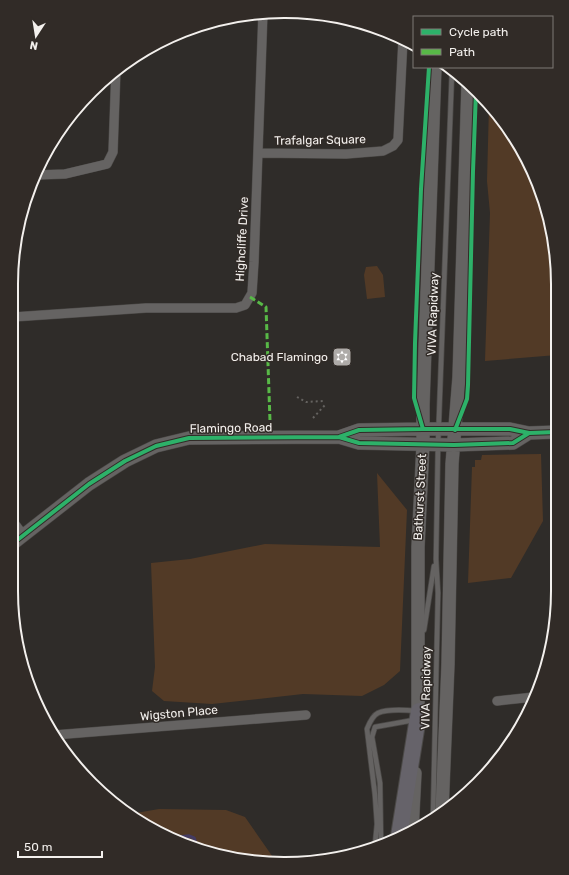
<svg xmlns="http://www.w3.org/2000/svg" width="569" height="875" viewBox="0 0 569 875" font-family="Rubik,sans-serif">
<style>
.green{fill:#523a26}
.lines{fill:none;stroke-linecap:round;stroke-linejoin:round}
.stream{stroke:#443b61;stroke-width:3.5}
.lane-casing{stroke:#4b4947;stroke-width:6}
.street-casing{stroke:#4b4947;stroke-width:10}
.secondary-casing{stroke:#4b4947;stroke-width:14}
.highway-casing{stroke:#4b4947;stroke-width:18}
.path{stroke:#656360;stroke-width:2;stroke-dasharray:2 3;stroke-linecap:butt}
.lane{stroke:#656362;stroke-width:4.5}
.street{stroke:#656362;stroke-width:9}
.secondary{stroke:#656362;stroke-width:13}
.highway{stroke:#66636a;stroke-width:16}
.quiet{stroke:#58b947;stroke-width:3;stroke-dasharray:6 3;stroke-linecap:butt}
.cycleway-casing{stroke:#312b27;stroke-width:6}
.cycleway{stroke:#2db169;stroke-width:4}
.labels{text-anchor:middle;stroke-width:3;stroke-linejoin:round;paint-order:stroke}
.street-label{font-size:12px;fill:#f3f0ed;stroke:#312b27}
.poi-label{font-size:12px;fill:#f3f0ed;stroke:#312b27;text-anchor:end}
.rim{fill:none;stroke:#f3f0ed;stroke-width:2}
</style>
<rect width="100%" height="100%" fill="#2f2c29"/>
<path class="green" d="M 489,105 L 502,118 L 530,164 L 549,214 L 557,267 L 557,355 L 485,361 L 490,213 L 487,181 Z
M 377,266 L 383,275 L 385,297 L 367,299 L 364,275 L 366,267 Z
M 541,454 L 543,521 L 511,578 L 468,583 L 472,467 L 475,467 L 475,460 L 481,460 L 482,455 Z
M 377,473 L 407,510 L 400,671 L 384,685 L 362,696 L 303,694 L 212,704 L 164,701 L 152,691 L 155,667 L 151,563 L 190,559 L 265,544 L 380,547 Z
M 159,809 L 226,810 L 245,817 L 277,863 L 266,863 L 180,843 L 130,814 Z"/>
<g class="lines">
<path class="stream" d="M 176,841 L 181,837 L 189,836 L 194,838 L 197,847"/>
<defs>
<path id="lane" d="M 424,630 L 434,566
M 433,818 L 438,593 L 436,559 L 438,445 L 452,70
M 381,843 L 380,783 L 372,737 L 375,727 L 414,720
M 375,845 L 377,824 L 375,795 L 367,729 C 369,724 372,716 378,713 C 387,709 407,710 417,711"/>
<path id="street" d="M 258,153 L 346,154 L 383,151 L 393,146 L 398,140 L 403,39
M 36,175 L 65,174 L 107,164 L 113,152 L 116,69
M 13,317 L 146,308 L 236,308 L 245,305 L 252,293 L 254,262 L 263,12
M 11,519 L 24,536
M 497,701 L 534,697
M 54,735 L 306,715"/>
<path id="secondary" d="M 339,437 L 359,443 L 454,445 L 513,443 L 529,433
M 11,545 L 89,484 L 125,461 L 156,446 L 189,438 L 339,437 L 359,430 L 423,429 L 510,429 L 529,433 L 557,432
M 418,721 L 418,547 L 423,444 L 423,405 L 435,67
M 442,811 L 448,664 L 452,464 L 459,377 L 468,83
M 412,831 L 415,773"/>
<path id="highway" d="M 399,836 L 419,711"/>
</defs>
<use href="#lane" class="lane-casing"/>
<use href="#street" class="street-casing"/>
<use href="#secondary" class="secondary-casing"/>
<use href="#highway" class="highway-casing"/>
<path class="path" d="M 297,397 L 306,402 L 323,401
M 313,418 L 325,405"/>
<use href="#lane" class="lane"/>
<use href="#street" class="street"/>
<use href="#secondary" class="secondary"/>
<use href="#highway" class="highway"/>
<path class="quiet" d="M 250,297 L 266,307 L 270,421"/>
<defs>
<path id="cycleway" d="M 423,429 L 414,398 L 415,343 L 421,189 L 429,67
M 455,430 L 467,399 L 468,385 L 473,171 L 476,91
M 339,437 L 359,443 L 454,445 L 513,443 L 529,433
M 11,545 L 89,484 L 125,461 L 156,446 L 189,438 L 339,437 L 359,430 L 423,429 L 510,429 L 529,433 L 557,432"/>
</defs>
<use href="#cycleway" class="cycleway-casing"/>
<use href="#cycleway" class="cycleway"/>
</g>
<defs>
<symbol id="synagogue-square" viewBox="-11 -11 22 22"><rect x="-9" y="-9" width="18" height="18" rx="4" fill="#aeaba8" stroke="#312b27"/><path d="M0-6.5L5.6 3.2H-5.6ZM0 6.5L5.6-3.2H-5.6Z" fill="#fff"/></symbol>
</defs>
<g fill-rule="evenodd">
<use href="#synagogue-square" x="331" y="346" width="22" height="22"/>
</g>
<g class="labels">
<g class="street-label">
<text transform="translate(320 140) rotate(-1)" y="4">Trafalgar Square</text>
<text transform="translate(242 239) rotate(-87)" y="4">Highcliffe Drive</text>
<text transform="translate(433 314) rotate(-88)" y="4">VIVA Rapidway</text>
<text transform="translate(231 428) rotate(-1)" y="4">Flamingo Road</text>
<text transform="translate(420 497) rotate(-87)" y="4">Bathurst Street</text>
<text transform="translate(426 688) rotate(-89)" y="4">VIVA Rapidway</text>
<text transform="translate(179 713) rotate(-5)" y="4">Wigston Place</text>
</g>
<g class="poi-label">
<text x="328" y="361">Chabad Flamingo</text>
</g>
</g>
<path d="M0 0H569V875H0ZM284 18H285A266 266 0 0 1 551 284V591A266 266 0 0 1 285 857H284A266 266 0 0 1 18 591V284A266 266 0 0 1 284 18Z" fill="#312b27" fill-rule="evenodd"/>
<path class="rim" d="M284 18H285A266 266 0 0 1 551 284V591A266 266 0 0 1 285 857H284A266 266 0 0 1 18 591V284A266 266 0 0 1 284 18Z"/>
<rect x="413" y="16" width="140" height="52" fill="#312b27" stroke="#7f7a76"/>
<rect x="421" y="29" width="20" height="6" fill="#2db169" stroke="#7f7a76"/>
<text x="449" y="36" font-size="12" fill="#f3f0ed">Cycle path</text>
<rect x="421" y="49" width="20" height="6" fill="#58b947" stroke="#7f7a76"/>
<text x="449" y="56" font-size="12" fill="#f3f0ed">Path</text>
<g transform="translate(36 36) rotate(192)" stroke="#312b27" stroke-width="3" paint-order="stroke">
<path d="M0-3L7 15L0 10L-7 15Z" fill="#f3f0ed"/>
<text y="-6" font-size="11" font-weight="bold" text-anchor="middle" fill="#f3f0ed">N</text>
</g>
<path d="M18 851v6h84v-6" fill="none" stroke="#f3f0ed" stroke-width="2"/>
<text x="24" y="851" font-size="12" fill="#f3f0ed" stroke="#312b27" stroke-width="3" paint-order="stroke">50 m</text>
</svg>
